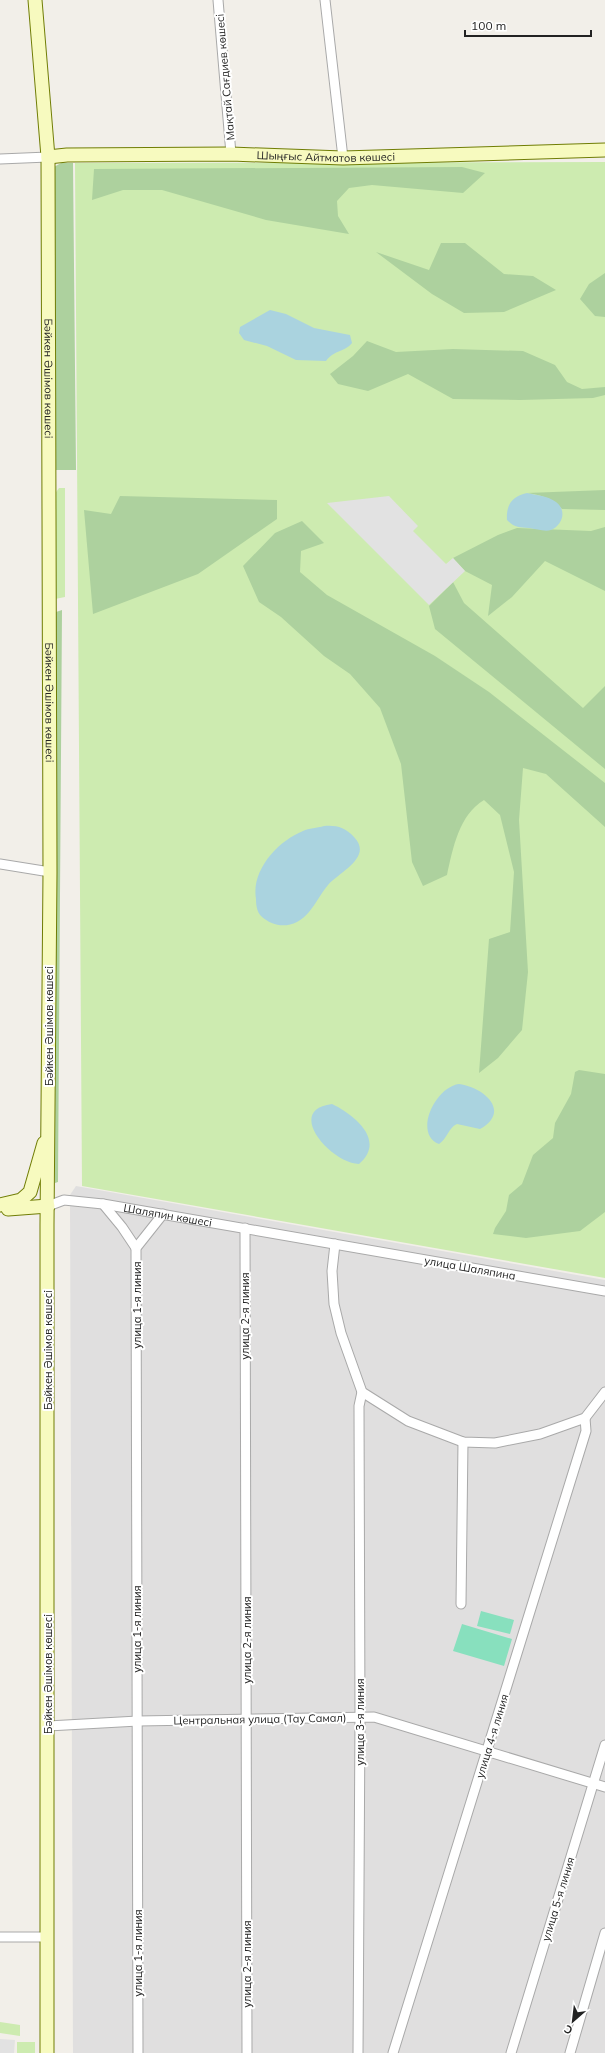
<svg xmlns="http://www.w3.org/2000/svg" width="605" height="2053" viewBox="0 0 605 2053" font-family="Mulish,sans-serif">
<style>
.residential{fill:#e0dfdf}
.grass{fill:#cdebb0}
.forest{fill:#add19e}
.pitch{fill:#88e0be}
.parking{fill:#e2e2e2}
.water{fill:#aad3df}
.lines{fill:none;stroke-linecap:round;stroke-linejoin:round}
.street-casing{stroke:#a9a9a9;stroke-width:11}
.secondary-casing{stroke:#707d05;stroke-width:15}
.street{stroke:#fff;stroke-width:9}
.secondary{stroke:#f7fabf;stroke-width:13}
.labels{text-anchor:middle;stroke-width:4;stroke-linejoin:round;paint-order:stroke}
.street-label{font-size:11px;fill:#222;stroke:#fff}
</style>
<rect width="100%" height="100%" fill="#f2efe9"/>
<path class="residential" d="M 76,1186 L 605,1280 L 605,2053 L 73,2053 L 70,1195 Z"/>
<path class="grass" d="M 605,162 L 605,1278 L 82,1186 L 75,163 Z
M 59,488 L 65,488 L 65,597 L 55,599 L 54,495 Z
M 0,2022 L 20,2025 L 20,2036 L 0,2033 Z
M 17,2042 L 35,2042 L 35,2053 L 17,2053 Z"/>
<path class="forest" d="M 61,163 L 73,163 L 76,470 L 55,470 L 54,167 Z
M 462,167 L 485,173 L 463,193 L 372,185 L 349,188 L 337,201 L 338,216 L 349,234 L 266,220 L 162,190 L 123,190 L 92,200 L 94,169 Z
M 441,243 L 465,243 L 504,274 L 533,276 L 556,290 L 504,312 L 464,313 L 432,294 L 376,252 L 429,270 Z
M 605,273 L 605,317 L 595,316 L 580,299 L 589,284 Z
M 367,341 L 396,352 L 453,349 L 523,351 L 555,365 L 567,382 L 582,389 L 605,387 L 605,395 L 593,398 L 520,400 L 453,399 L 408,374 L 368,391 L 338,384 L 330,374 L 353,356 Z
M 605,490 L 605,510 L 562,509 C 553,498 540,495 527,493 Z
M 120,496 L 277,500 L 277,519 L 198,574 L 93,614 L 84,510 L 111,514 Z
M 302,521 L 324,543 L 301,551 L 300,572 L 327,595 L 435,656 L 489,692 L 605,783 L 605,827 L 546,774 L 523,768 L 519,820 L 528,972 L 522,1030 L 498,1058 L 479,1073 L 489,939 L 510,932 L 514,872 L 500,815 L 484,800 C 459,815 453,848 447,875 L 423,886 L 412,862 L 401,764 L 380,708 L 350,674 L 324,656 L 281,617 L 259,602 L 243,566 L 275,533 Z
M 605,527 L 605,591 L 545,561 L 512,597 L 488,616 L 492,585 L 465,571 L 453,558 L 498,535 L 517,528 L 591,531 Z
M 453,582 L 464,603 L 583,708 L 605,686 L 605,769 L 435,629 L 429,606 Z
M 62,610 L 58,1182 L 55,1183 L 56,612 Z
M 579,1070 L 605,1074 L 605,1212 L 580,1231 L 526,1238 L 493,1234 L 495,1228 L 506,1211 L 509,1195 L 522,1184 L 533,1155 L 553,1138 L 555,1123 L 571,1094 L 575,1072 Z"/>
<path class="pitch" d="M 481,1611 L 514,1620 L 510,1634 L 477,1626 Z
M 462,1624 L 512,1639 L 504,1666 L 453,1651 Z"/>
<path class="parking" d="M 389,496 L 418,526 L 413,531 L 446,564 L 453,558 L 465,571 L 429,605 L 327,503 Z
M 0,2039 L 15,2040 L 14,2053 L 0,2053 Z"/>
<path class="water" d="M 270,310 L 286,314 L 314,328 L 350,335 L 352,343 C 345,352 334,350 326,361 L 296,360 L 267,346 L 244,340 L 239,333 L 240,327 Z
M 527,493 C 536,495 548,496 556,502 C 567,510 563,525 551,530 C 545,532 536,529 529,528 C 519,527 515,528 507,520 C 506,505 512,496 527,493 Z
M 324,826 C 336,825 345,827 354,837 C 373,857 341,871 328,885 C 321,893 316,904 309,912 C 296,928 276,930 261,916 C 257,912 256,905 256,899 C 251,870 278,841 303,831 C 309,828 317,828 324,826 Z
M 459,1084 C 483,1087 512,1111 480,1129 L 457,1124 C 449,1127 447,1139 439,1144 C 413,1134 435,1087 459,1084 Z
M 332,1104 C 353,1114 387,1140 359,1164 C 331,1163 284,1110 332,1104 Z"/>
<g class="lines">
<defs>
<g id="street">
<path d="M 218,0 L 231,154"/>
<path d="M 325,0 L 343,158"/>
<path d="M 0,159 L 48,157"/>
<path d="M 0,864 L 50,872"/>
<path d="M 103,1204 L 122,1227 L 136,1248"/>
<path id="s1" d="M 48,1206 L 64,1200 L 103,1204 L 605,1291"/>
<path d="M 245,1228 L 247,2053"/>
<path d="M 335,1244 L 332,1271 L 334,1304 L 341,1333 L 362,1392 L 408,1421 L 463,1442 L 495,1443 L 540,1434 L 585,1418 L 605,1392"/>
<path d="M 461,1604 L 463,1442"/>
<path d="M 48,1726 L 138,1721 L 374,1717 L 605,1787"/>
<path d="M 0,1937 L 46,1937"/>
<path d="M 138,2053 L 136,1248 L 163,1214"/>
<path d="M 358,2053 L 360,1718 L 359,1406 L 362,1392"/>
<path d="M 393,2053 L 586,1431 L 585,1418"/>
<path d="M 511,2053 L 605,1745"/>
<path d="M 570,2053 L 605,1933"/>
</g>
<g id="secondary">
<path id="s2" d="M 35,0 L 48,157 L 50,872 L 47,1225 L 47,2053"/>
<path id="s3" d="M 48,157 L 67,155 L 231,154 L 343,158 L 605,150"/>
<path d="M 0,1205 L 21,1200 L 30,1192 L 44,1143"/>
<path d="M 8,1209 L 48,1206"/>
</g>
</defs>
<use href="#street" class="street-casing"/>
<use href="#secondary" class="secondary-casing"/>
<use href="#street" class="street"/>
<use href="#secondary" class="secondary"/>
</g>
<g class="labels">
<g class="street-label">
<text transform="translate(225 77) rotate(-95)" y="4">Мақтай Сағдиев көшесі</text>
<text dy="4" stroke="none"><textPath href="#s3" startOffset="278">Шыңғыс Айтматов көшесі</textPath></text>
<text dy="4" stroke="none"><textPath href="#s2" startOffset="379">Бәйкен Әшімов көшесі</textPath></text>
<text dy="4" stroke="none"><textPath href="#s2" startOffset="703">Бәйкен Әшімов көшесі</textPath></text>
<text transform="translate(49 1026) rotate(-90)" y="4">Бәйкен Әшімов көшесі</text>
<text dy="4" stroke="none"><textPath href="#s1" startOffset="122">Шаляпин көшесі</textPath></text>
<text transform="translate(470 1268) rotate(10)" y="4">улица Шаляпина</text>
<text transform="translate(137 1305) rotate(-90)" y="4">улица 1-я линия</text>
<text transform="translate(245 1316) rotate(-90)" y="4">улица 2-я линия</text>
<text transform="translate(48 1350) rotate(-90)" y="4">Бәйкен Әшімов көшесі</text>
<text transform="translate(137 1629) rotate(-90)" y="4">улица 1-я линия</text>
<text transform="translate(247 1640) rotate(-90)" y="4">улица 2-я линия</text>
<text transform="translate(48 1674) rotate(-90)" y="4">Бәйкен Әшімов көшесі</text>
<text transform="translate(260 1719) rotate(-1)" y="4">Центральная улица (Тау Самал)</text>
<text transform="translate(360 1722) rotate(-90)" y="4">улица 3-я линия</text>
<text transform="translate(492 1736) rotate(-73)" y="4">улица 4-я линия</text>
<text transform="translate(558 1899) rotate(-73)" y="4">улица 5-я линия</text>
<text transform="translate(138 1953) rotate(-90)" y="4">улица 1-я линия</text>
<text transform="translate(247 1964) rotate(-90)" y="4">улица 2-я линия</text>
</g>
</g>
<g transform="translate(573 2021) rotate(208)" stroke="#ffffff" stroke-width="3" paint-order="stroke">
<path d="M0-3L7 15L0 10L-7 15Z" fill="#222222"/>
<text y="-6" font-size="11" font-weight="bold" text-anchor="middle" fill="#222222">С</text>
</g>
<path d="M465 30v6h126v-6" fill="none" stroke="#222222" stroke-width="2"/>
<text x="471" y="30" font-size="12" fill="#222222" stroke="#ffffff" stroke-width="3" paint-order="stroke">100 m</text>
</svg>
